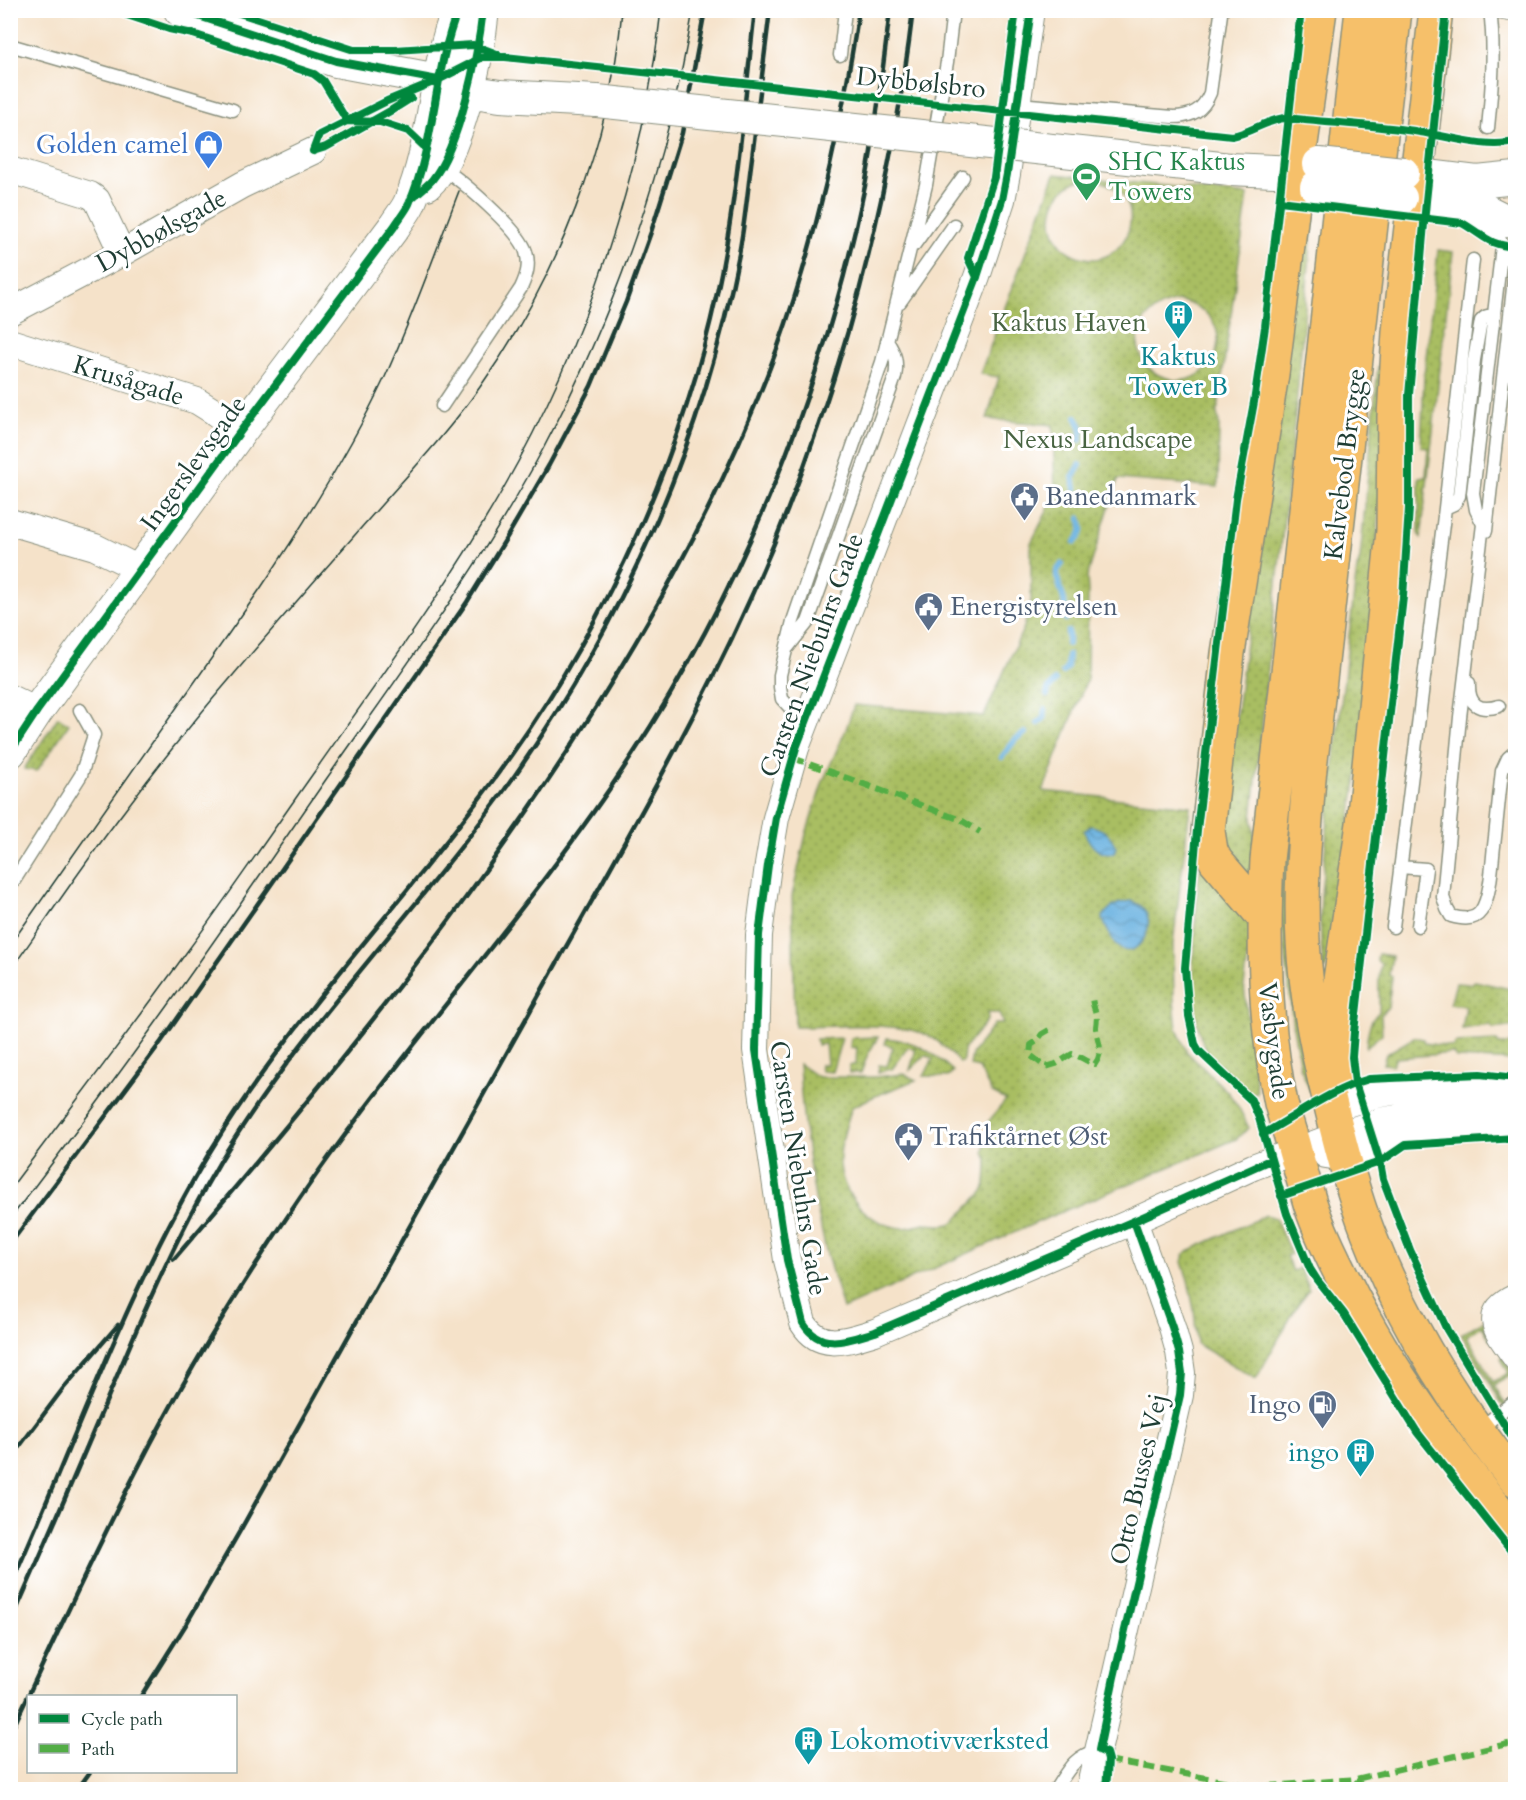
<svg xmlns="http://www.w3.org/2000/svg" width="1526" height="1800" viewBox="0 0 1526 1800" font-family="Cardo,serif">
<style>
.green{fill:url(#green-dots);stroke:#647e4b;stroke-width:1.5;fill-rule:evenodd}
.water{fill:url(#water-waves);stroke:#44778a;stroke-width:1.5}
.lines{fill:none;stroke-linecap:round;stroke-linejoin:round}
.stream{stroke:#68b1e0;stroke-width:6}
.service-casing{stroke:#8a907e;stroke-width:15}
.pedestrian-casing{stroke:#8a907e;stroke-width:22}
.minor-casing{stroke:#8a907e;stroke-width:28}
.tertiary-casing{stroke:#8a907e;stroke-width:34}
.primary-casing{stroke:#8a907e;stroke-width:36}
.service{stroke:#fff;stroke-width:12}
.pedestrian{stroke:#fff;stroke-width:20}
.minor{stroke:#fff;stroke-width:26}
.tertiary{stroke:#fff;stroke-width:32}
.primary{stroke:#f6c06b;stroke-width:33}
.tram{stroke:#1f3d34;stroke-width:1.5}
.rail{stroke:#1f3d34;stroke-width:4.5}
.tertiary-bridge-casing{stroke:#8a907e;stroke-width:34;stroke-linecap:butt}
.tertiary-bridge{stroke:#fff;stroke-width:32}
.quiet{stroke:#52ad45;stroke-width:6;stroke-dasharray:12 6;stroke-linecap:butt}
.cycleway-casing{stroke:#fff;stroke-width:11}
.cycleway{stroke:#00873e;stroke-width:8}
.labels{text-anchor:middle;stroke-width:6;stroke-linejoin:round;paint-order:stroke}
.street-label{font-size:26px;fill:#1f3d34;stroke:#fff}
.shop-label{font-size:26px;fill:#366cbe;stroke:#fff;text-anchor:end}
.leisure-label{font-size:26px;fill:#27864d;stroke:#fff;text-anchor:start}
.park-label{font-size:26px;fill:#486442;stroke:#fff}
.culture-label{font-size:26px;fill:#0d838f;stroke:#fff}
.service-label{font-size:26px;fill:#4e5e75;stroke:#fff;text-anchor:start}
</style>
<defs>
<pattern id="green-dots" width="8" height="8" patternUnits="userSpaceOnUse" patternTransform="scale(1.5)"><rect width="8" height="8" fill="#a9be62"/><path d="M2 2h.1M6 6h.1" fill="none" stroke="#899c52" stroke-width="1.8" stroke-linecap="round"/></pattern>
<pattern id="water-waves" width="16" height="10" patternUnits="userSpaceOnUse" patternTransform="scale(1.5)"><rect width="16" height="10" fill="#68b1e0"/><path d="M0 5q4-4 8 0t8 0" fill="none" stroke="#5591b6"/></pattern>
</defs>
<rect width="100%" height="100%" fill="#fff"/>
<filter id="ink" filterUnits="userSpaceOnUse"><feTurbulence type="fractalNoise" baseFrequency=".0167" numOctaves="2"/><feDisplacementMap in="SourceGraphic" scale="12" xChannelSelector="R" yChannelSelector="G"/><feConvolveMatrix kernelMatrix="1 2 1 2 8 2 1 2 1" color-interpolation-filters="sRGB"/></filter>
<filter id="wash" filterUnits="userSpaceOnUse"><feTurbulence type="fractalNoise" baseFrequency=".008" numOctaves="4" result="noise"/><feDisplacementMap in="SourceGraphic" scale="24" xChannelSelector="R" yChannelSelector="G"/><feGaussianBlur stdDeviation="1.35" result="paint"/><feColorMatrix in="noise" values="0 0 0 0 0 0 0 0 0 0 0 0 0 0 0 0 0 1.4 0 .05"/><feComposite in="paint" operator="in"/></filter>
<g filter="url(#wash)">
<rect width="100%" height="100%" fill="#f5e2c9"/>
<path class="green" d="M 1055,174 L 1248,195 L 1217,413 L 1219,423 L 1218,487 L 1118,479 L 1087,577 L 1088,591 L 1087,679 L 1043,791 L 1190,806 L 1173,944 L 1174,1001 L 1177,1029 L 1187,1052 L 1228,1092 L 1239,1108 L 1249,1128 L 1236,1139 L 1047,1218 L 843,1309 C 837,1287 829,1265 824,1242 C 811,1183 802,1124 799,1064 L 818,1077 L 875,1077 L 904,1074 L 916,1080 L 873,1097 L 852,1107 C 847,1123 841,1139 840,1156 C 838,1191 867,1225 903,1228 C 910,1228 918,1225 925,1224 C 933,1224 944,1227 952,1223 C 955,1221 982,1193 984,1190 C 987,1184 987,1166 987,1158 L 984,1153 L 988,1122 L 1006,1100 L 992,1093 L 979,1068 L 970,1066 L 972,1054 L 994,1024 L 1003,1024 L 999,1013 L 987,1013 L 988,1019 L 964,1049 L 963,1061 L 960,1063 C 952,1055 943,1044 933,1038 C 901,1020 833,1027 795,1027 L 792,896 L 806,834 L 823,781 L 846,729 L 854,705 L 984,716 L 1024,627 L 1031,601 L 1031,543 L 1055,495 L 1053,425 L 987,419 L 999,377 L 980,374 ZM 1092,179 C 1159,192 1128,275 1077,256 C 1069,253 1063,248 1059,242 C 1045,220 1053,190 1078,181 C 1083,180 1088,180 1092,179 ZM 1179,301 C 1247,314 1215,397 1164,377 C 1154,374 1145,366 1141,356 C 1129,326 1152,305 1179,301 Z
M 1304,208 L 1314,209 L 1296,406 L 1252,818 L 1255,839 L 1252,879 L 1220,839 Z
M 1438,250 L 1453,252 L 1421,538 L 1419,534 L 1419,477 L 1426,477 L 1428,448 L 1421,447 L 1424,375 Z
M 1381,366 L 1385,436 L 1361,752 L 1326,968 L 1323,971 L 1320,920 L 1321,895 L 1330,798 L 1357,568 L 1360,559 L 1378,367 Z
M 58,717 L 69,724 L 37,771 L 24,769 Z
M 1292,757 L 1311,1091 L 1310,1091 L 1300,1066 L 1293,1027 L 1284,936 L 1279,908 Z
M 1204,857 L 1243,906 L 1253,938 L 1248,958 L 1244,986 L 1257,1092 L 1252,1094 C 1238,1081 1219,1069 1208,1053 C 1183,1013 1196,921 1199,874 Z
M 1378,954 L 1392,956 L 1389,975 L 1392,977 L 1388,1007 L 1381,1015 L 1382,1034 L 1366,1047 C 1368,1034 1368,1021 1379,1012 C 1380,995 1377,981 1381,964 L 1377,961 Z
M 1475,981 L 1515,990 L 1515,1026 L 1493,1029 L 1490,1025 L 1462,1029 L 1466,1006 L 1450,1004 L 1456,983 L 1470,984 Z
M 878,1037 L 867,1056 L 861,1073 L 849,1073 L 849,1065 L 856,1065 L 857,1048 L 850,1047 L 851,1038 Z
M 1415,1037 L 1423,1039 L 1424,1043 L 1452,1047 L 1455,1043 L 1497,1041 L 1499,1044 L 1515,1044 L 1515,1061 L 1456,1058 L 1453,1053 L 1396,1058 L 1392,1065 L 1383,1064 L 1386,1054 Z
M 842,1038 L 832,1072 L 821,1071 L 820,1065 L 827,1064 L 825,1044 L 817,1045 L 816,1039 Z
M 887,1038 C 917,1041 931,1051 953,1071 L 948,1077 L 924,1076 L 933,1059 L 926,1055 L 910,1070 L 916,1049 L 908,1047 L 892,1069 L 878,1072 L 879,1065 L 887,1066 L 893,1047 L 885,1044 Z
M 1266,1215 L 1275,1218 L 1291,1254 L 1286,1256 L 1293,1271 L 1300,1268 L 1309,1290 L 1298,1304 L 1256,1379 L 1197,1344 L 1194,1310 L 1188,1280 L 1182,1262 L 1184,1254 L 1188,1251 Z
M 1483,1321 L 1490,1340 L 1482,1326 L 1467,1336 L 1493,1382 L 1509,1373 L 1501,1359 L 1504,1357 L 1515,1378 L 1515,1384 L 1510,1376 L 1494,1385 L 1513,1417 L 1515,1415 L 1515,1426 L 1461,1334 Z"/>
<path class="water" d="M 1091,826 C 1104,829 1110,834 1116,847 L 1114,853 C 1098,856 1090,845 1084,831 Z
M 1131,901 C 1135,903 1141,905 1143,908 C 1161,927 1129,973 1112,938 C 1108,931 1103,924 1103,916 C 1111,905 1118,903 1131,901 Z"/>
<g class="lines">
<path class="stream" d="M 1076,417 L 1082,429 L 1080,440
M 1075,489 L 1073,477 L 1080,465
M 1075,542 C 1083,534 1084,529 1080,518
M 1062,564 L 1057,571 L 1057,577 L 1064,600 L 1066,619
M 1068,632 L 1068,644
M 1063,672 L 1067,668 L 1068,655
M 1047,695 L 1048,690 L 1055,681
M 1038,723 L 1044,718 L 1045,710
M 1002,757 L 1015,740 L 1025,733"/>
</g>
</g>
<g filter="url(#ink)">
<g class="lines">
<defs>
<path id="service" d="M 10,45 L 233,110
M 840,55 L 845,10
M 1018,104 L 1173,117 C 1192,117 1203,110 1210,93 L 1221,14
M 1488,128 C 1492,89 1495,49 1490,10
M 441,167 C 461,180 520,230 526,252 C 530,265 527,275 521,288 L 442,406
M 1478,221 L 1499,237 L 1502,246 L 1473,493 L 1476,510 L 1483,524 L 1460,717 L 1443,897 L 1447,909 L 1451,916 C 1462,919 1474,921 1481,911 C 1491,897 1492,862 1494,846 C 1497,821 1499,796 1502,771 L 1508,758 L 1516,751
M 914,245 L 963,177
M 900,302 L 954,225
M 1445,508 L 1454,504 L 1459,496 L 1474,360 L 1481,321 C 1485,316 1487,315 1494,316
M 1486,531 L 1516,261
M 788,647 L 808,622 L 895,377 C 898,362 895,353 887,341
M 1469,683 C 1468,705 1479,712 1499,706
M 805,724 L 782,699 L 780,687 L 780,675 L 793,621 L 882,362 L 926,185 L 947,62 L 953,10
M 1400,867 L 1426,869 L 1418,926
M 10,887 L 81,775 L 94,735 L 80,710
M 1393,927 L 1445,508 L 1473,260
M 1478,1430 L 1516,1400
M 1055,1790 C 1068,1770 1074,1756 1098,1750"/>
<path id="pedestrian" d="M 1503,10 L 1516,12"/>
<path id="minor" d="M 1031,10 L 1007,174 L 1002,200 L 977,277 L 796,748 L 776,818 L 768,865 L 759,935 L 756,1050 L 787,1260 L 803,1323 C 821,1352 848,1340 875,1332 L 1134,1221 L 1253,1167 L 1338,1135 L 1380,1121 L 1396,1118 L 1483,1108 L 1516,1111
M 10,170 L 90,195 L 97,200 L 122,253
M 10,312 L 122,253 L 242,185 L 313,151
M 10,342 L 197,401 L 213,411 L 240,432
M 10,522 L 95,547 L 141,570
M 10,698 L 37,711
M 1332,1109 L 1372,1096 L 1392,1092 L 1470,1086 L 1516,1094
M 1326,1155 L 1345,1158 L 1405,1136 L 1475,1129 L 1516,1121
M 1516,1297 C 1479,1314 1499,1334 1516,1358
M 1089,1790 L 1180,1395 L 1182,1373 L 1179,1352 L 1172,1327 L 1134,1221"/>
<path id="tertiary" d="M 180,10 L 336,61 L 438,80 L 467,91 L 500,96 L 597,101
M 1230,169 L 1297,172 L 1319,164
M 1403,173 L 1477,182 L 1516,178
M 427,184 C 458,156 479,52 483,10
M 1401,198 L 1483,209 L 1507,221 L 1516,222
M 10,752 L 37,711 L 240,432 L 394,227 C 399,219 405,212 409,204 C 436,142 433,72 458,10"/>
<path id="primary" d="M 1362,10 L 1267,860 C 1263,941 1264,1023 1281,1103 C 1285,1119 1291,1135 1295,1151 C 1300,1168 1305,1186 1310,1203 C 1319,1230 1332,1257 1345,1282 C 1389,1372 1451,1455 1516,1532
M 1395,10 L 1309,778 C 1305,833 1300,887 1303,941 C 1306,997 1317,1052 1331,1106 C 1341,1148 1352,1191 1368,1232 C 1403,1322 1455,1406 1516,1480
M 1264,917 L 1216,861 L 1211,851 L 1208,831 L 1228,653 L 1272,374 L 1297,172 L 1320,10
M 1334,1075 L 1340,980 L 1363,824 L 1393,531 L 1394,417 L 1399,332 L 1436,10"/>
</defs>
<use href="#service" class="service-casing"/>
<use href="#pedestrian" class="pedestrian-casing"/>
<use href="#minor" class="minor-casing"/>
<use href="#tertiary" class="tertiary-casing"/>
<use href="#primary" class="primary-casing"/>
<use href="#service" class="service"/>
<use href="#pedestrian" class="pedestrian"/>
<use href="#minor" class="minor"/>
<use href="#tertiary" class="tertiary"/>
<use href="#primary" class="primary"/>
<path class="tram" d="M 10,945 L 260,589 C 306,521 350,451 385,377 C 413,316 435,253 459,191
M 10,971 C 48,917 85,862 125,810 C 160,763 196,718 234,674 C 283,616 333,560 383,503 C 416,466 451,428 480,387 C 558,277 610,145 622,10
M 10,1189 C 69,1110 129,1032 186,953 C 231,892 273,830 317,768 C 381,677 448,586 503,489 C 585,345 643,175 661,10
M 10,1219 C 60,1153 109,1088 157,1021 C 215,941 271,859 327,778 C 402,671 481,565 543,449 C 615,313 668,163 693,10"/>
<path class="rail" d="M 10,1244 L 161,1042 L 275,879 L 467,602 L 507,537 L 549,465 L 591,386 L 626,302 L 651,232 L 682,133 L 705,10
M 174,1259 C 306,1106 433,951 546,784 C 638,647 720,504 777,349 C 817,238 841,127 859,10
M 10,1459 L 62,1390 L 118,1325
M 10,1587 C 75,1441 128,1287 211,1150 C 298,1008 417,889 512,754 C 608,618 682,455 717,293 C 737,200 744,105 755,10
M 10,1624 C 45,1546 78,1468 111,1390 C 144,1311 177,1234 221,1160 C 302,1027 412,917 503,792 C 619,631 701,449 739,254 C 744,227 747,200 750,173 C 757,119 763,65 770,10
M 141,1696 L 185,1626 L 241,1529 C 336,1358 432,1186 528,1015 C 597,890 670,767 732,638 C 826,441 887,226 913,10
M 10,1734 C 52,1645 93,1555 138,1468 C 186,1374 241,1284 300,1198 C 404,1046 530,911 631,757 C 745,584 823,388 865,186 C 876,128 883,69 890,10
M 77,1790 L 90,1772"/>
<defs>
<path id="tertiary-bridge" d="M 597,101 L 1230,169
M 1319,164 L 1403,173
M 1316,187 L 1401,198"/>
</defs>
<use href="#tertiary-bridge" class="tertiary-bridge-casing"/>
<use href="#tertiary-bridge" class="tertiary-bridge"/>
<path class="quiet" d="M 1503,10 L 1516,12
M 793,758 L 961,820 L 980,832
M 1049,1030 L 1042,1034 L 1037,1041 L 1031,1045 L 1030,1055 L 1046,1067 L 1056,1064 L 1072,1054 C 1081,1056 1087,1062 1095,1064 C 1105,1050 1097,1042 1096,1028 C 1096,1023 1098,1018 1096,1014 C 1094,1006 1092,1004 1092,995
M 1108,1760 L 1256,1787 L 1356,1779 L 1516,1742
M 1356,1779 L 1365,1790"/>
<defs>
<path id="cycleway" d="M 112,10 L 169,29 L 193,34 L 314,74 L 323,81 L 347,121 L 380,122 L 408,131 L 426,148
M 180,10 L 336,61 L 438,80
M 230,10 L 354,50 L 395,50 L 473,45 L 497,54
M 1031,10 L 1007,174 L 1002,200 L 977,277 L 796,748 L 776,818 L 768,865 L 759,935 L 756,1050 L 787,1260 L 803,1323 C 821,1352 848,1340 875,1332 L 1134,1221 L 1270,1160
M 1301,10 L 1265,327 L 1254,402 L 1236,499 L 1197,830 L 1185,968 L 1189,1016 L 1195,1044 L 1199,1051 L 1251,1100 L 1259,1118 L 1287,1214 L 1310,1269 L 1317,1280 L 1344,1314 L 1417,1432 L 1516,1557
M 1446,10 L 1426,201 L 1409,395 L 1409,508 L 1403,597 L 1354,1032 L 1352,1057 L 1355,1083 L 1380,1162 L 1383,1179 L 1410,1250 L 1447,1330 L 1516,1444
M 313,151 L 319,135 L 387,101 L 438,80 L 483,57 L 505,57 L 1232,136 C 1251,133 1267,119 1286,118 C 1330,123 1376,125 1420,132 C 1446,136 1491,150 1516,141
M 313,151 L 326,147 L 392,110 L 411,98
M 411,199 C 417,193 426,187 432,180 C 460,146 478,54 483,10
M 1280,201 L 1462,223 C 1485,236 1487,245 1516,247
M 977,277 L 968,258 L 994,177 L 1016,10
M 10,752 L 37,711 L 240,432 L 394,227 C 399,219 405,212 409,204 C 436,142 433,72 458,10
M 1263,1134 C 1298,1115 1330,1090 1369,1079 L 1480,1074 L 1516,1078
M 1281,1196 L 1380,1162 L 1405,1145 L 1516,1138
M 1106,1790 L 1108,1760 L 1106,1753 L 1099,1750 L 1114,1677 L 1180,1395 L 1182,1373 L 1179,1352 L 1172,1327 L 1134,1221"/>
</defs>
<use href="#cycleway" class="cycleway-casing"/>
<use href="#cycleway" class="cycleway"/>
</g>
</g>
<defs>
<symbol id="shop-pin" viewBox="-11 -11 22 30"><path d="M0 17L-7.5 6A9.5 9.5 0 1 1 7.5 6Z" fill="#3f7fe0" stroke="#fff"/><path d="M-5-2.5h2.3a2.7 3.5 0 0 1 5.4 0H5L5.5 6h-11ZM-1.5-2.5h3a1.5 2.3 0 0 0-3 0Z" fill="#fff"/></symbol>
<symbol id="stadium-pin" viewBox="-11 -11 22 30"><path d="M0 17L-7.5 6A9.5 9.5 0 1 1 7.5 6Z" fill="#2e9e5b" stroke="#fff"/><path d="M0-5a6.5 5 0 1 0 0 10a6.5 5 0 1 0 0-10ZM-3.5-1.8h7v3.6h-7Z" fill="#fff"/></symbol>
<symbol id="building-pin" viewBox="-11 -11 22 30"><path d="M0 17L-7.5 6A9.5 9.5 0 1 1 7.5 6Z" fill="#0f9aa8" stroke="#fff"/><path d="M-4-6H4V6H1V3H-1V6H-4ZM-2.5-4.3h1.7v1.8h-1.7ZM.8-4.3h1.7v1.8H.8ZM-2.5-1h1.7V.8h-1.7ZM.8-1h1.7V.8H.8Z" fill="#fff"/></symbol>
<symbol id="civic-pin" viewBox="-11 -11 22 30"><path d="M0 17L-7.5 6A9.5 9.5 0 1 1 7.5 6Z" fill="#5c6f8a" stroke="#fff"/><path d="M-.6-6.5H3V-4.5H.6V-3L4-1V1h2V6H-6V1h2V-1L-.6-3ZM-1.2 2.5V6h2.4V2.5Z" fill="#fff"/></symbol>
<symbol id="fuel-pin" viewBox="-11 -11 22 30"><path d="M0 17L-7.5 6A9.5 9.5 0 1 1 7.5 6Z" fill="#5c6f8a" stroke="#fff"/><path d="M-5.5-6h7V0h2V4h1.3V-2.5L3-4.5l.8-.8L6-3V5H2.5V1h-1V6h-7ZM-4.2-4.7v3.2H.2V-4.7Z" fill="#fff"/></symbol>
</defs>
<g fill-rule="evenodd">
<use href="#shop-pin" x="192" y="128" width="33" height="45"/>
<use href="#stadium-pin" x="1070" y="160" width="33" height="45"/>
<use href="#building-pin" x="1162" y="298" width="33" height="45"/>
<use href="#civic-pin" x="1008" y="480" width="33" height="45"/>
<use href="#civic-pin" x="912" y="590" width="33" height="45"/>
<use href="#civic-pin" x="892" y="1120" width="33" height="45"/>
<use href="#fuel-pin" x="1306" y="1388" width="33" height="45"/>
<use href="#building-pin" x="1344" y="1436" width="33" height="45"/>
<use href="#building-pin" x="792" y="1724" width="33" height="45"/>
</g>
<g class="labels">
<g class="street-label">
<text transform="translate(921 82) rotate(6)" y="9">Dybbølsbro</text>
<text transform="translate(161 230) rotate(-29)" y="9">Dybbølsgade</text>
<text transform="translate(129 380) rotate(17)" y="9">Krusågade</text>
<text transform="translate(193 463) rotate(-54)" y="9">Ingerslevsgade</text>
<text transform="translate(1344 464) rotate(-83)" y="9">Kalvebod Brygge</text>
<text transform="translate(811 655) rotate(-70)" y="9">Carsten Niebuhrs Gade</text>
<text transform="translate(1275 1041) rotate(83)" y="9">Vasbygade</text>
<text transform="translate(799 1168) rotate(81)" y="9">Carsten Niebuhrs Gade</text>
<text transform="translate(1138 1479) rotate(-77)" y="9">Otto Busses Vej</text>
</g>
<g class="shop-label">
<text x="188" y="153">Golden camel</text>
</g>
<g class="leisure-label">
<text x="1108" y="170">SHC Kaktus<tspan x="1108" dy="30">Towers</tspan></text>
</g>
<g class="park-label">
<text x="1069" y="331">Kaktus Haven</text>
<text x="1098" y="448">Nexus Landscape</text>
</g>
<g class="culture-label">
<text x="1178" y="365">Kaktus<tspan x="1178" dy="30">Tower B</tspan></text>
<text x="1339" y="1461" text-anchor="end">ingo</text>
<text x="830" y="1749" text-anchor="start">Lokomotivværksted</text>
</g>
<g class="service-label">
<text x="1045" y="505">Banedanmark</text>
<text x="950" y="615">Energistyrelsen</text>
<text x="929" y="1145">Trafiktårnet Øst</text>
<text x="1301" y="1413" text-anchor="end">Ingo</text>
</g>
</g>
<rect width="1526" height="1800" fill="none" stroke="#fff" stroke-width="36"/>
<rect x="27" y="1695" width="210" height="78" fill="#ffffff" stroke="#a5b1ae" stroke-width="1.5"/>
<rect x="39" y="1714" width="30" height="9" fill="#00873e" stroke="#a5b1ae" stroke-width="1.5"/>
<text x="81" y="1725" font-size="18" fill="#1f3d34">Cycle path</text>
<rect x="39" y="1744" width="30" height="9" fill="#52ad45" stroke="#a5b1ae" stroke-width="1.5"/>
<text x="81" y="1755" font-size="18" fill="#1f3d34">Path</text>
</svg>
